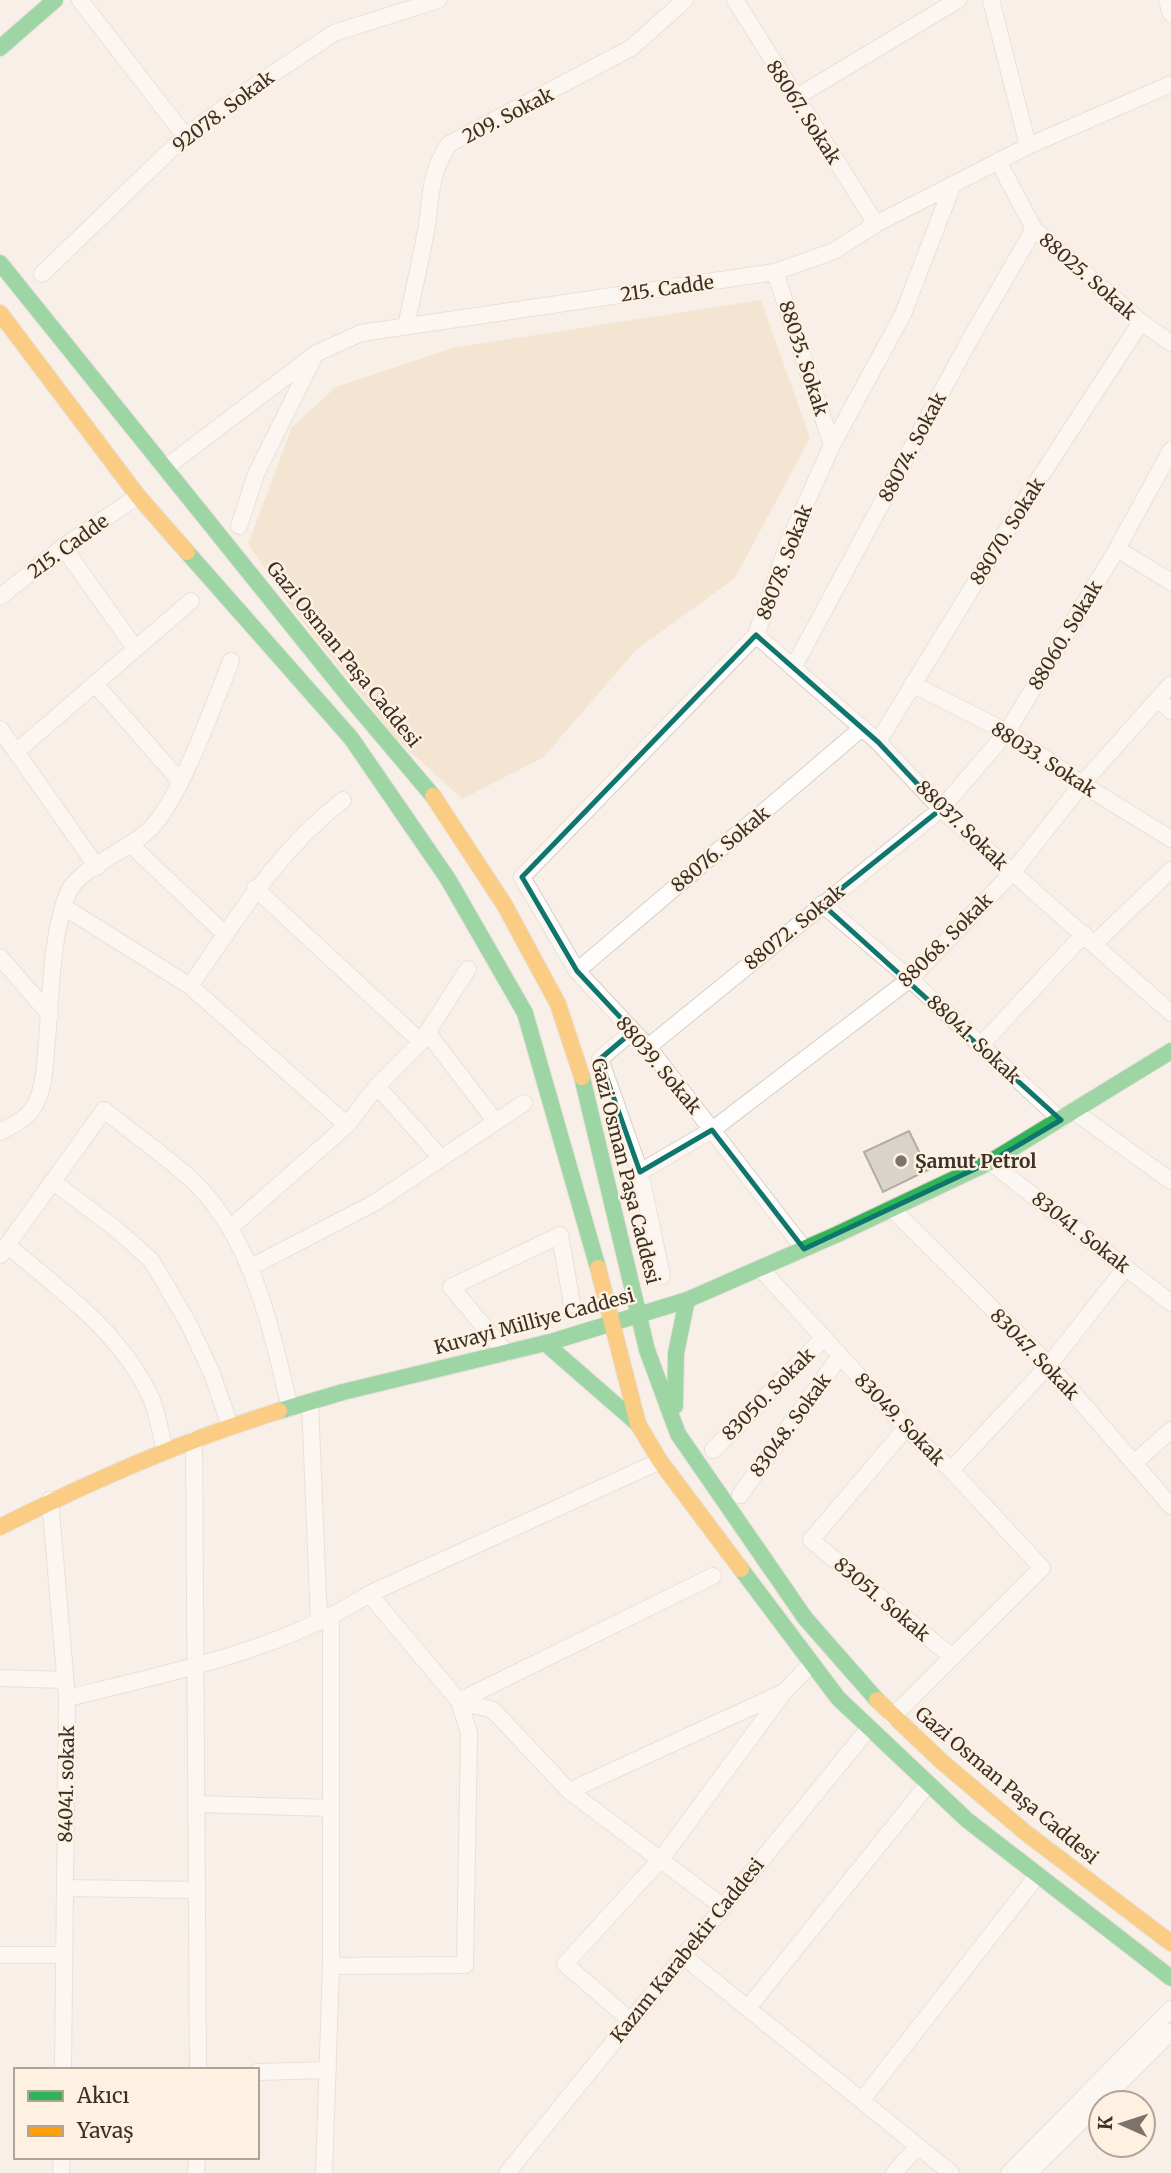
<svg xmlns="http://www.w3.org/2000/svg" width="1171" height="2173" viewBox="0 0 1171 2173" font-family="Merriweather,serif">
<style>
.green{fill:#efd7ba}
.building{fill:#dad3ca;stroke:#b4aca4;stroke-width:2}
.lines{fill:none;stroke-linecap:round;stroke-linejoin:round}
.street-casing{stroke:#d6cec5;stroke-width:18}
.fast-casing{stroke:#d6cec5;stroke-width:18}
.slow-casing{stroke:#d6cec5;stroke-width:18}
.street{stroke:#fefdfc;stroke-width:16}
.fast{stroke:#30b455;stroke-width:16}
.slow{stroke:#ff9f0a;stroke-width:16}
.marked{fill:none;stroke:#0f766e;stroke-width:5;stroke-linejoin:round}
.poi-dot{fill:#7c736a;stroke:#fff1e1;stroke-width:2.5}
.labels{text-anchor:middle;stroke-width:5;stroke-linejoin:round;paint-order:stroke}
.street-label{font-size:19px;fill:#393026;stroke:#fff1e1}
.poi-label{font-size:19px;font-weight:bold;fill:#393026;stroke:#fff1e1;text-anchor:start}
</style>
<rect width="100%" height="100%" fill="#f8f0e8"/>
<path class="green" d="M 761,300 L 810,438 L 735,578 L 636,650 L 544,757 L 462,799 L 397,740 L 290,606 L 248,544 L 292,427 L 336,387 L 452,348 Z"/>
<path class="building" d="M 909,1131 L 928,1170 L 883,1192 L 864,1152 Z"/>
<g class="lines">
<defs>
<path id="street" d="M 80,0 L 185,136
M 735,0 L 876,224
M 991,0 L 1028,146
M 1167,0 L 1171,14
M 795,98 L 958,0
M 998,161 L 1034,229 L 1141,322 L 1171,343
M 775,272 L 832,445
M 42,274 L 185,136 L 259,83 L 334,33 L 438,0
M 406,326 C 413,294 420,263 426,231 C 432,196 428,176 449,144 L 631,48 L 685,0
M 165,468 L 317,353 L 361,333 L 775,272 L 834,251 L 876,224 L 1028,146 L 1171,84
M 239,526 L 256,474 L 313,359
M 63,547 L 135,648
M 1117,549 L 1171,582
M 0,597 L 63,547 L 138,496
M 756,635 L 878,742 L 941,809 L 1171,1013
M 793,668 L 969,341 L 1034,229
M 912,684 L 1007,732 L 1082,784 L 1171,839
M 96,685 L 180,781
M 1158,699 L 1171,711
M 0,729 L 97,867
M 878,742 L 1033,488 L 1141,322
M 16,752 L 191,601
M 131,845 L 226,935
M 255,888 L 421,1042
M 822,904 L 910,979 L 1061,1120
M 64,907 L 190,986 L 347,1125
M 1095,943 L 1171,870
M 0,957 L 50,1015
M 577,971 L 862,728
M 190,986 C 237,918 276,852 343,800
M 633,1031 L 600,1059 L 640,1172 L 662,1276
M 427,1032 L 496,1122
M 981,1045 L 1084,934
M 648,1047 L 941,809 L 1007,732 L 1117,549 L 1171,450
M 377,1086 L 441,1158
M 1075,1112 L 1171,1181
M 0,1132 C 11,1126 23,1121 31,1111 C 45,1093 45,1062 47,1040 C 51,996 51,934 68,893 C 79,867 130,850 151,828 C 181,797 214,704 231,661
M 990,1162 L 1171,1303
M 640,1172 L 712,1130 L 910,979 L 1012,873 L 1082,784 L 1171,684
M 52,1181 L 116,1229 L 151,1260 L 187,1321 L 211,1371 L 230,1426
M 892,1209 L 1049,1365 L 1171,1506
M 230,1228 L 347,1125 L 377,1086 L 421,1042 L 468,969
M 7,1245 C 60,1290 121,1332 151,1398 C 158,1414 160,1433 165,1450
M 804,1249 L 648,1047 L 577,971 L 522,877 L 756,635 L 789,541 L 832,445 L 903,314 L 953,184
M 0,1255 L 104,1110 C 133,1133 164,1155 192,1180 C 253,1238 271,1329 290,1408
M 249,1268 L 376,1202 L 524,1103
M 760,1268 L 906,1428 L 951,1470 L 1042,1568 L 892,1717
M 506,1353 L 451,1287 L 560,1235 L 572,1304
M 310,1402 L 319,1622
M 906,1428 L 811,1540 L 952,1657
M 194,1439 L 198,2070
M 713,1450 L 824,1338
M 1134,1463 L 1171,1430
M 951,1470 L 1049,1365 L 1126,1267
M 740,1495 L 840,1356
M 50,1500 L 67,1698 L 63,2070
M 0,1678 L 65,1680
M 67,1698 C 166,1674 283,1650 369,1594 L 660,1461
M 459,1701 L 493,1710 L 569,1791 L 722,1906
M 459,1701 L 713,1576
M 569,1791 L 782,1693
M 197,1804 L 330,1808
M 65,1888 L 197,1890
M 0,1955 L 64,1955
M 682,1955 L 951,2173
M 331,1966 L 465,1965 L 469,1733 L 459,1701 L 369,1594
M 748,2008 L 928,1784
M 630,2020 L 565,1964 L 661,1859 L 784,1692 L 812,1663
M 257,2072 L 328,2070
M 862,2100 L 1037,1876
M 61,2173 L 62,2157
M 196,2173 L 197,2157
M 324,2173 L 331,1966 L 331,1619
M 507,2173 L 869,1728
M 894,2173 L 918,2146
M 1009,2173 L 1171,2009
M 1029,2173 L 1171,2032"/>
<path id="fast" d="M 0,48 L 55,0
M 0,263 L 351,699 L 433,796
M 187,552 L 351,738 L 448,879 L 525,1013 L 598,1268
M 582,1077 L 647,1350 L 678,1434 L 805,1618 L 877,1700
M 545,1343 L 638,1424
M 675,1406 L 676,1353 L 687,1300
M 279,1411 L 343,1392 L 554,1341 L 687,1300 L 838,1234 L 990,1162 L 1171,1051
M 741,1569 L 838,1698 L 967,1820 L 1171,1978"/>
<path id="slow" d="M 0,313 L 138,496 L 187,552
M 433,796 L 504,904 L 558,1004 L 582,1077
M 598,1268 L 638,1424 L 660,1461 L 741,1569
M 0,1527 C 91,1481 181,1441 279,1411
M 877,1700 L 940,1760 L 1026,1833 L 1171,1943"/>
</defs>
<use href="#street" class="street-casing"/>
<use href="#fast" class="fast-casing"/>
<use href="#slow" class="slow-casing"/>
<use href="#street" class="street"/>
<use href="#fast" class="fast"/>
<use href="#slow" class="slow"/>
</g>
<path d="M0 0H1171V2173H0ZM 756,635 L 878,742 L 941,809 L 822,904 L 1061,1120 L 990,1162 L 804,1249 L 712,1130 L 640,1172 L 600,1059 L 633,1031 L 577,971 L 522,877 Z" fill="#f8f0e8" fill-opacity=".55" fill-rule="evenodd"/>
<path class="marked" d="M 756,635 L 878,742 L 941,809 L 822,904 L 1061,1120 L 990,1162 L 804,1249 L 712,1130 L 640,1172 L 600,1059 L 633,1031 L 577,971 L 522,877 Z"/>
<circle class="poi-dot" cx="901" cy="1161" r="7"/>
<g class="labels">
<g class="street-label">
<text transform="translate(223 111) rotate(-37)" y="7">92078. Sokak</text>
<text transform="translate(804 112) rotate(57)" y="7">88067. Sokak</text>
<text transform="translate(508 115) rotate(-27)" y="7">209. Sokak</text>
<text transform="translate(1088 276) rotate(41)" y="7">88025. Sokak</text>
<text transform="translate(667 288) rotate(-8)" y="7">215. Cadde</text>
<text transform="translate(804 358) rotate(72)" y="7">88035. Sokak</text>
<text transform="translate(912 447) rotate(-62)" y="7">88074. Sokak</text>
<text transform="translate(1007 531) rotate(-58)" y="7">88070. Sokak</text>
<text transform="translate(68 546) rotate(-36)" y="7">215. Cadde</text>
<text transform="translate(784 562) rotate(-69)" y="7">88078. Sokak</text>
<text transform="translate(1065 635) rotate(-59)" y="7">88060. Sokak</text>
<text transform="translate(344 654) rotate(51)" y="7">Gazi Osman Paşa Caddesi</text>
<text transform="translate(1044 759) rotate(33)" y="7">88033. Sokak</text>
<text transform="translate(962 825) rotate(44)" y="7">88037. Sokak</text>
<text transform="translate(720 849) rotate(-40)" y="7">88076. Sokak</text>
<text transform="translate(794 927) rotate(-39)" y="7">88072. Sokak</text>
<text transform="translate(945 940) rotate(-45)" y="7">88068. Sokak</text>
<text transform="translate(974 1039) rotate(43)" y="7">88041. Sokak</text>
<text transform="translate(659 1065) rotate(50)" y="7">88039. Sokak</text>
<text transform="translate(626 1171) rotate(76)" y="7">Gazi Osman Paşa Caddesi</text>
<text transform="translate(1081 1232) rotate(38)" y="7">83041. Sokak</text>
<text transform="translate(534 1321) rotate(-15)" y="7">Kuvayi Milliye Caddesi</text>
<text transform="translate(1035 1354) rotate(46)" y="7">83047. Sokak</text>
<text transform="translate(768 1394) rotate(-45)" y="7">83050. Sokak</text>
<text transform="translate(900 1419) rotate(46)" y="7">83049. Sokak</text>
<text transform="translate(790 1425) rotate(-54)" y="7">83048. Sokak</text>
<text transform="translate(882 1599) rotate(40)" y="7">83051. Sokak</text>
<text transform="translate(66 1784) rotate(-89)" y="7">84041. sokak</text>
<text transform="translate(1007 1785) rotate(40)" y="7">Gazi Osman Paşa Caddesi</text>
<text transform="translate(687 1950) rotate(-51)" y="7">Kazım Karabekir Caddesi</text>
</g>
<g class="poi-label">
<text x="915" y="1168">Şamut Petrol</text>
</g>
</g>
<rect x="14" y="2068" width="245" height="91" fill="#fff1e1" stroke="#b0a496" stroke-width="2"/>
<rect x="28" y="2091" width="35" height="10" fill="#30b455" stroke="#b0a496" stroke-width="2"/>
<text x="77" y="2103" font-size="21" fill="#393026">Akıcı</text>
<rect x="28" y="2126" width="35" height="10" fill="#ff9f0a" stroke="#b0a496" stroke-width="2"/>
<text x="77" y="2138" font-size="21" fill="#393026">Yavaş</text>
<g transform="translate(1122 2124) rotate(273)"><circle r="33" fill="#fff1e1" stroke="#b0a496" stroke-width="2"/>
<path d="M0-5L12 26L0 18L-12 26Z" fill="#7c736a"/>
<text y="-10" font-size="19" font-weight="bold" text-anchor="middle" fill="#393026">K</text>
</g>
</svg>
